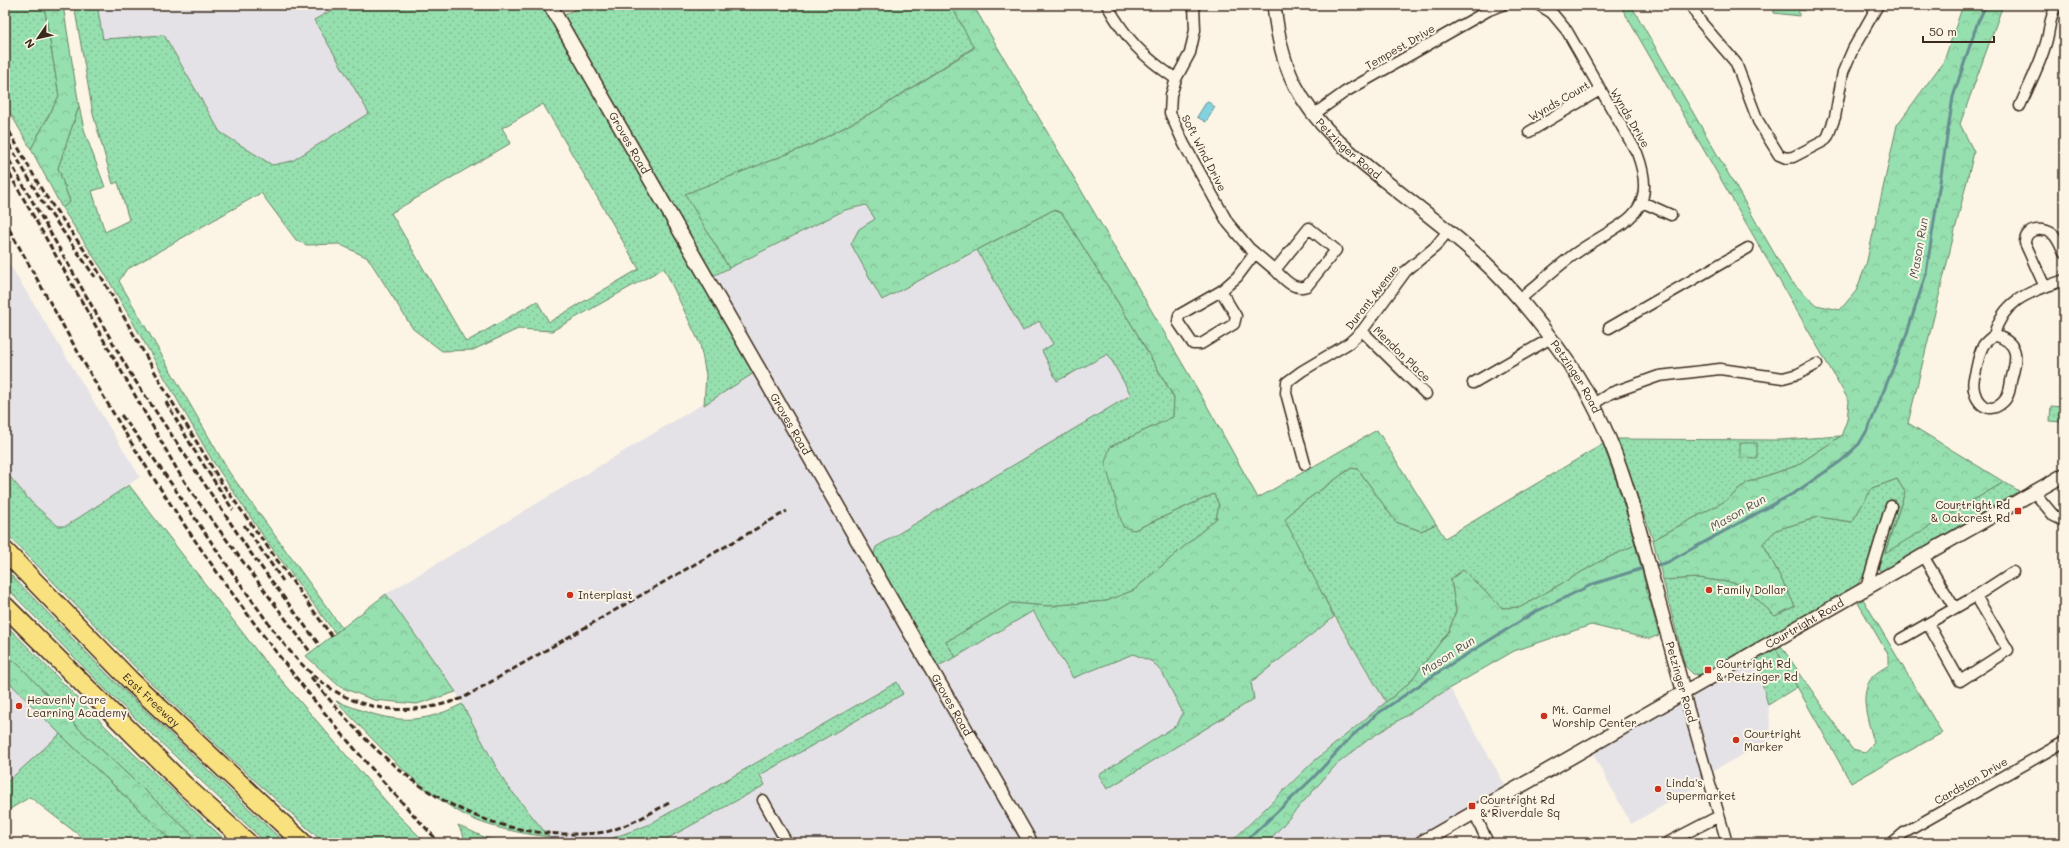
<svg xmlns="http://www.w3.org/2000/svg" width="2069" height="848" viewBox="0 0 2069 848" font-family="Mali,sans-serif">
<style>
.built{fill:#e4e2e6}
.grass{fill:url(#grass-dots);stroke:#688466;fill-rule:evenodd}
.forest{fill:url(#forest-crowns);stroke:#688466}
.park{fill:url(#park-tufts);stroke:#688466}
.water{fill:#83d2df;stroke:#668f92}
.lines{fill:none;stroke-linecap:round;stroke-linejoin:round}
.stream{stroke:#668f92;stroke-width:3}
.minor-casing{stroke:#3b2a1e;stroke-width:13}
.tertiary-casing{stroke:#3b2a1e;stroke-width:16}
.motorway-casing{stroke:#3b2a1e;stroke-width:21}
.minor{stroke:#fcf5e5;stroke-width:10}
.tertiary{stroke:#fcf5e5;stroke-width:13}
.motorway{stroke:#fae180;stroke-width:18}
.rail{stroke:#3b2a1e;stroke-width:3;stroke-dasharray:6 3;stroke-linecap:butt}
.poi-dot{fill:#c8321e;stroke:#fcf5e5;stroke-width:1.5}
.labels{text-anchor:middle;stroke-width:4;stroke-linejoin:round;paint-order:stroke}
.street-label{font-size:11px;fill:#3b2a1e;stroke:#fcf5e5}
.poi-label{font-size:11px;fill:#3b2a1e;stroke:#fcf5e5;text-anchor:start}
.water-label{font-size:12px;font-style:italic;fill:#4d544e;stroke:#fcf5e5}
</style>
<defs>
<pattern id="grass-dots" width="8" height="8" patternUnits="userSpaceOnUse"><rect width="8" height="8" fill="#96dfae"/><path d="M2 2h.1M6 6h.1" fill="none" stroke="#82c095" stroke-width="1.8" stroke-linecap="round"/></pattern>
<pattern id="forest-crowns" width="20" height="18" patternUnits="userSpaceOnUse"><rect width="20" height="18" fill="#96dfae"/><path d="M2 6a3 3 0 1 1 6 0M12 15a3 3 0 1 1 6 0" fill="none" stroke="#82c095"/></pattern>
<pattern id="park-tufts" width="24" height="20" patternUnits="userSpaceOnUse"><rect width="24" height="20" fill="#96dfae"/><path d="M3 7l-1-3M5 7V3M7 7l1-3M15 17l-1-3M17 17v-4M19 17l1-3" fill="none" stroke="#82c095"/></pattern>
</defs>
<rect width="100%" height="100%" fill="#fcf5e5"/>
<filter id="ink" filterUnits="userSpaceOnUse"><feTurbulence type="fractalNoise" baseFrequency=".025" numOctaves="2"/><feDisplacementMap in="SourceGraphic" scale="8" xChannelSelector="R" yChannelSelector="G"/><feConvolveMatrix kernelMatrix="1 2 1 2 8 2 1 2 1" color-interpolation-filters="sRGB"/></filter>
<g filter="url(#ink)">
<path class="built" d="M 97,5 L 341,5 L 314,20 L 369,113 L 292,161 L 272,165 L 220,132 L 164,35 L 103,39 Z
M 866,204 L 875,219 L 859,229 L 882,299 L 977,250 L 1023,331 L 1039,321 L 1053,345 L 1108,354 L 1131,395 L 876,547 L 936,667 L 1033,611 L 1073,678 L 1133,653 L 1153,662 L 1163,674 L 1183,713 L 1177,725 L 1099,775 L 1107,789 L 1251,682 L 1334,617 L 1386,702 L 1313,762 L 1230,843 L 659,843 L 765,785 L 760,775 L 902,694 L 896,683 L 648,825 L 610,839 L 585,843 L 553,843 L 505,783 L 456,692 L 386,594 L 754,373 L 702,282 L 845,210 Z
M 5,257 L 140,477 L 66,526 L 58,526 L 32,503 L 5,471 Z
M 1756,659 L 1768,705 L 1772,739 L 1703,776 L 1705,782 L 1631,824 L 1592,752 Z
M 5,678 L 60,734 L 5,784 Z
M 1450,688 L 1507,788 L 1412,843 L 1267,843 L 1336,765 L 1369,739 Z"/>
<path class="grass" d="M 5,5 L 44,5 L 59,96 L 31,149 L 5,104 Z
M 74,5 L 97,5 L 103,39 L 164,35 L 220,132 L 272,165 L 292,161 L 369,113 L 314,20 L 341,5 L 542,5 L 754,373 L 704,405 L 706,375 L 700,344 L 664,268 L 552,331 L 518,329 L 473,350 L 442,351 L 413,329 L 368,258 L 339,244 L 307,245 L 296,240 L 261,193 L 126,270 L 119,281 L 229,472 L 342,628 L 335,633 L 266,540 L 212,460 L 105,274 L 62,208 L 70,202 L 58,168 L 79,106 L 85,133 L 105,187 L 92,191 L 105,232 L 129,220 L 118,182 L 113,184 L 93,114 ZM 543,104 L 639,269 L 549,322 L 537,301 L 466,342 L 391,213 L 511,143 L 502,128 Z
M 582,5 L 951,5 L 974,47 L 877,110 L 813,144 L 686,194 L 729,268 L 713,276 L 563,16 Z
M 1053,210 L 1062,213 L 1132,325 L 1174,398 L 1173,417 L 1110,447 L 1134,530 L 1214,494 L 1219,505 L 1216,519 L 1134,590 L 1107,601 L 1048,606 L 1011,603 L 946,642 L 956,657 L 936,667 L 873,557 L 876,547 L 1131,395 L 1108,354 L 1057,381 L 1042,351 L 1053,344 L 1039,321 L 1023,331 L 977,250 Z
M 1841,436 L 1796,466 L 1748,482 L 1727,500 L 1653,540 L 1617,439 L 1780,440 Z
M 1603,444 L 1622,497 L 1635,545 L 1599,562 L 1521,607 L 1502,608 L 1463,570 L 1451,579 L 1456,611 L 1449,631 L 1409,683 L 1386,702 C 1350,642 1313,583 1284,520 L 1294,509 L 1351,468 L 1358,469 L 1396,522 L 1421,531 L 1436,524 L 1445,538 Z
M 5,471 L 32,503 L 58,526 L 66,526 L 129,485 L 259,654 L 396,813 L 426,843 L 324,843 L 228,756 L 145,677 L 5,532 Z
M 1897,479 L 1905,492 L 1885,552 L 2004,482 L 2019,491 L 1881,572 L 1877,566 L 1896,500 L 1890,500 L 1868,570 L 1853,590 L 1702,675 L 1693,674 L 1685,666 L 1663,580 L 1699,578 L 1741,584 L 1775,616 L 1795,606 L 1763,543 L 1775,530 L 1819,517 L 1852,522 L 1872,488 Z
M 5,569 L 113,680 L 285,843 L 266,843 L 109,693 L 5,586 Z
M 5,624 L 115,736 L 228,843 L 201,843 L 76,726 L 21,667 L 5,653 Z
M 1776,649 L 1797,687 L 1768,705 L 1756,659 Z
M 897,682 L 903,694 L 760,775 L 765,785 L 659,843 L 585,843 L 610,839 L 648,825 Z
M 336,701 C 385,720 413,729 462,704 L 505,783 L 549,837 C 521,833 486,828 461,813 C 412,785 375,741 336,701 Z
M 60,734 L 174,843 L 89,843 L 30,797 L 5,812 L 5,784 Z
M 458,825 L 488,839 L 510,843 L 467,843 Z"/>
<path class="forest" d="M 44,5 L 63,5 L 79,106 L 58,168 L 70,202 L 62,208 L 31,149 L 59,96 Z
M 951,5 L 973,5 L 1206,404 L 1258,498 L 1377,430 L 1436,524 L 1421,531 L 1396,522 L 1358,469 L 1351,468 L 1294,509 L 1285,520 L 1334,617 L 1251,682 L 1254,699 L 1107,789 L 1099,775 L 1177,725 L 1183,713 L 1163,674 L 1153,662 L 1133,654 L 1073,678 L 1033,611 L 956,657 L 946,642 L 1011,603 L 1048,606 L 1107,601 L 1134,590 L 1216,519 L 1219,505 L 1214,494 L 1134,530 L 1123,527 L 1105,463 L 1110,447 L 1173,417 L 1174,397 L 1132,325 L 1062,213 L 1053,210 L 882,300 L 851,244 L 859,229 L 875,219 L 866,205 L 845,210 L 729,268 L 685,194 L 813,144 L 877,110 L 974,48 Z
M 1620,5 L 1631,5 L 1789,279 L 1816,305 L 1840,310 L 1856,291 L 1866,265 L 1897,125 L 1944,61 L 1963,5 L 2003,5 L 1960,124 L 1974,152 L 1908,423 L 2004,482 L 1885,553 L 1905,492 L 1897,479 L 1872,488 L 1852,522 L 1819,517 L 1776,530 L 1763,543 L 1795,606 L 1775,616 L 1741,584 L 1699,578 L 1663,580 L 1653,540 L 1727,500 L 1748,482 L 1796,466 L 1841,436 L 1847,420 L 1849,401 Z
M 1635,545 L 1659,635 L 1649,639 L 1591,625 L 1514,651 L 1450,688 L 1369,739 L 1336,765 L 1267,843 L 1230,843 L 1313,762 L 1409,683 L 1449,631 L 1456,611 L 1451,579 L 1463,570 L 1502,608 L 1521,607 L 1599,562 Z
M 386,594 L 456,692 L 417,704 L 374,700 L 340,687 L 306,656 Z
M 1863,599 L 1942,733 L 1851,783 L 1776,649 L 1781,646 L 1852,749 L 1865,752 L 1874,743 C 1869,722 1857,695 1873,676 C 1877,672 1884,668 1889,665 L 1889,656 L 1858,603 Z
M 5,653 L 21,667 L 76,726 L 201,843 L 174,843 L 60,734 L 5,678 Z"/>
<path class="park" d="M 1774,5 L 1805,5 L 1804,11 L 1799,10 L 1799,16 L 1774,13 Z
M 2051,406 L 2062,407 L 2061,422 L 2050,421 Z
M 1740,443 L 1757,443 L 1757,459 L 1740,458 Z"/>
<path class="water" d="M 1207,101 L 1215,107 L 1206,122 L 1197,117 Z"/>
<g class="lines">
<path class="stream" d="M 1652,566 L 1666,563 L 1796,492 L 1841,461 L 1859,444 L 1869,427 L 1906,336 L 1926,274 L 1953,97 L 1977,24 L 1986,5
M 1244,843 L 1313,778 L 1351,737 L 1377,714 L 1443,669 L 1535,612 L 1593,584 L 1647,567"/>
<defs>
<path id="minor" d="M 1107,5 C 1127,40 1142,56 1176,79
M 1194,5 L 1195,30 L 1190,53 L 1176,79 L 1171,95 L 1170,113 L 1184,144 L 1228,223 L 1249,248 L 1275,270
M 1691,5 L 1700,21 L 1736,63 L 1758,121 L 1779,155 L 1786,158 L 1793,157 L 1824,141 L 1828,136 L 1835,117 L 1843,72 L 1853,49 L 1878,5
M 2020,106 C 2029,85 2040,65 2046,43 C 2050,30 2049,17 2057,5
M 1313,115 L 1345,92 L 1489,10 L 1502,5
M 1529,132 L 1600,90
M 1642,202 L 1671,215
M 1309,228 L 1336,250 L 1307,286 C 1293,291 1284,279 1275,270 Z
M 2045,287 L 2025,243 C 2025,228 2042,227 2053,234 C 2058,239 2061,247 2064,253
M 1221,291 L 1236,316 L 1234,324 L 1201,344 L 1193,344 L 1178,322 L 1179,315 Z
M 1221,291 L 1237,277 L 1255,253
M 1520,299 C 1540,283 1558,265 1579,251 C 1621,222 1661,216 1637,153 L 1567,31 L 1552,13 L 1539,5
M 1609,328 L 1748,248
M 1362,331 L 1426,394
M 1994,335 C 2021,343 2017,358 2011,381 C 2010,388 2009,398 2002,403 C 1985,418 1970,396 1974,378 C 1977,369 1978,355 1983,346 C 1985,342 1991,338 1994,335 Z
M 1994,335 C 2004,298 2031,292 2064,280
M 1473,383 L 1551,338
M 1593,404 L 1611,393 L 1659,376 L 1720,369 L 1783,378 L 1798,374 L 1817,364
M 1305,464 L 1286,393 L 1287,382 L 1302,371 L 1349,343 L 1362,331 L 1406,271 L 1435,247 L 1448,231
M 2034,492 L 2054,516 L 2064,521
M 1923,556 L 1954,607
M 1866,588 L 1891,506
M 1928,624 L 1960,681 L 2008,650 L 1976,596
M 1901,639 L 1976,596 L 2013,572
M 1684,693 L 1727,843
M 763,800 L 787,843
M 1474,812 L 1488,843
M 1667,843 L 1719,816
M 1892,843 L 1904,833 L 2064,742"/>
<g id="tertiary">
<path id="s1" d="M 550,5 L 1031,843"/>
<path id="s2" d="M 1274,5 C 1277,33 1282,60 1295,85 C 1316,126 1350,153 1385,181 C 1416,206 1449,230 1479,257 C 1514,289 1543,326 1570,365 C 1613,428 1633,504 1652,577 C 1662,615 1673,654 1684,693"/>
<path id="s3" d="M 1421,843 L 2064,475"/>
</g>
<g id="motorway">
<path id="s4" d="M 5,551 L 131,681 L 303,843"/>
<path d="M 5,606 L 184,785 L 248,843"/>
</g>
</defs>
<use href="#minor" class="minor-casing"/>
<use href="#tertiary" class="tertiary-casing"/>
<use href="#motorway" class="motorway-casing"/>
<use href="#minor" class="minor"/>
<use href="#tertiary" class="tertiary"/>
<use href="#motorway" class="motorway"/>
<path class="rail" d="M 5,124 L 43,192 L 94,264 L 165,390 L 221,482 L 333,638
M 5,137 L 41,200 L 95,277
M 5,153 L 130,373 L 250,552 L 320,646
M 5,166 L 179,473 L 197,500 L 311,653
M 5,222 C 47,296 87,371 132,444 C 221,587 324,722 440,843
M 166,402 L 194,450 L 233,510
M 121,415 C 166,472 204,534 247,593 C 274,631 302,676 346,697 C 385,715 424,712 463,698 L 787,511
M 244,525 L 283,581
M 311,677 C 386,771 471,848 606,832 C 628,826 649,814 669,803"/>
</g>
</g>
<g class="poi-dot">
<rect x="2014" y="507" width="8" height="8" rx="2"/>
<circle cx="1709" cy="590" r="4"/>
<circle cx="570" cy="595" r="4"/>
<rect x="1704" y="666" width="8" height="8" rx="2"/>
<circle cx="19" cy="706" r="4"/>
<circle cx="1544" cy="716" r="4"/>
<circle cx="1736" cy="740" r="4"/>
<circle cx="1658" cy="789" r="4"/>
<rect x="1468" y="802" width="8" height="8" rx="2"/>
</g>
<g class="labels">
<g class="street-label">
<text transform="translate(1400 47) rotate(-30)" y="4">Tempest Drive</text>
<text transform="translate(1559 101) rotate(-30)" y="4">Wynds Court</text>
<text transform="translate(1630 118) rotate(60)" y="4">Wynds Drive</text>
<text dy="4" stroke="none"><textPath href="#s1" startOffset="159">Groves Road</textPath></text>
<text dy="4" stroke="none"><textPath href="#s2" startOffset="167">Petzinger Road</textPath></text>
<text transform="translate(1204 153) rotate(63)" y="4">Soft Wind Drive</text>
<text transform="translate(1372 297) rotate(-52)" y="4">Durant Avenue</text>
<text transform="translate(1402 354) rotate(44)" y="4">Mendon Place</text>
<text dy="4" stroke="none"><textPath href="#s2" startOffset="491">Petzinger Road</textPath></text>
<text dy="4" stroke="none"><textPath href="#s1" startOffset="483">Groves Road</textPath></text>
<text dy="4" stroke="none"><textPath href="#s3" startOffset="442">Courtright Road</textPath></text>
<text transform="translate(1681 682) rotate(74)" y="4">Petzinger Road</text>
<text dy="4" stroke="none"><textPath href="#s4" startOffset="209">East Freeway</textPath></text>
<text dy="4" stroke="none"><textPath href="#s1" startOffset="807">Groves Road</textPath></text>
<text transform="translate(1971 781) rotate(-30)" y="4">Cardston Drive</text>
</g>
<g class="poi-label">
<text x="2010" y="509" text-anchor="end">Courtright Rd<tspan x="2010" dy="13">&amp; Oakcrest Rd</tspan></text>
<text x="1717" y="594">Family Dollar</text>
<text x="578" y="599">Interplast</text>
<text x="1716" y="668">Courtright Rd<tspan x="1716" dy="13">&amp; Petzinger Rd</tspan></text>
<text x="27" y="704">Heavenly Care<tspan x="27" dy="13">Learning Academy</tspan></text>
<text x="1552" y="714">Mt. Carmel<tspan x="1552" dy="13">Worship Center</tspan></text>
<text x="1744" y="738">Courtright<tspan x="1744" dy="13">Marker</tspan></text>
<text x="1666" y="787">Linda's<tspan x="1666" dy="13">Supermarket</tspan></text>
<text x="1480" y="804">Courtright Rd<tspan x="1480" dy="13">&amp; Riverdale Sq</tspan></text>
</g>
<g class="water-label">
<text transform="translate(1919 248) rotate(-80)" y="4">Mason Run</text>
<text transform="translate(1738 513) rotate(-29)" y="4">Mason Run</text>
<text transform="translate(1448 656) rotate(-33)" y="4">Mason Run</text>
</g>
</g>
<rect width="2069" height="848" fill="none" stroke="#fcf5e5" stroke-width="20"/>
<rect x="10" y="10" width="2049" height="828" fill="none" stroke="#3b2a1e" stroke-width="1.5" filter="url(#ink)"/>
<g transform="translate(38 38) rotate(236)" stroke="#fcf5e5" stroke-width="3" paint-order="stroke">
<path d="M0-3L7 15L0 10L-7 15Z" fill="#3b2a1e"/>
<text y="-6" font-size="11" font-weight="bold" text-anchor="middle" fill="#3b2a1e">N</text>
</g>
<path d="M1923 36v6h71v-6" fill="none" stroke="#3b2a1e" stroke-width="2"/>
<text x="1929" y="36" font-size="12" fill="#3b2a1e" stroke="#fcf5e5" stroke-width="3" paint-order="stroke">50 m</text>
</svg>
